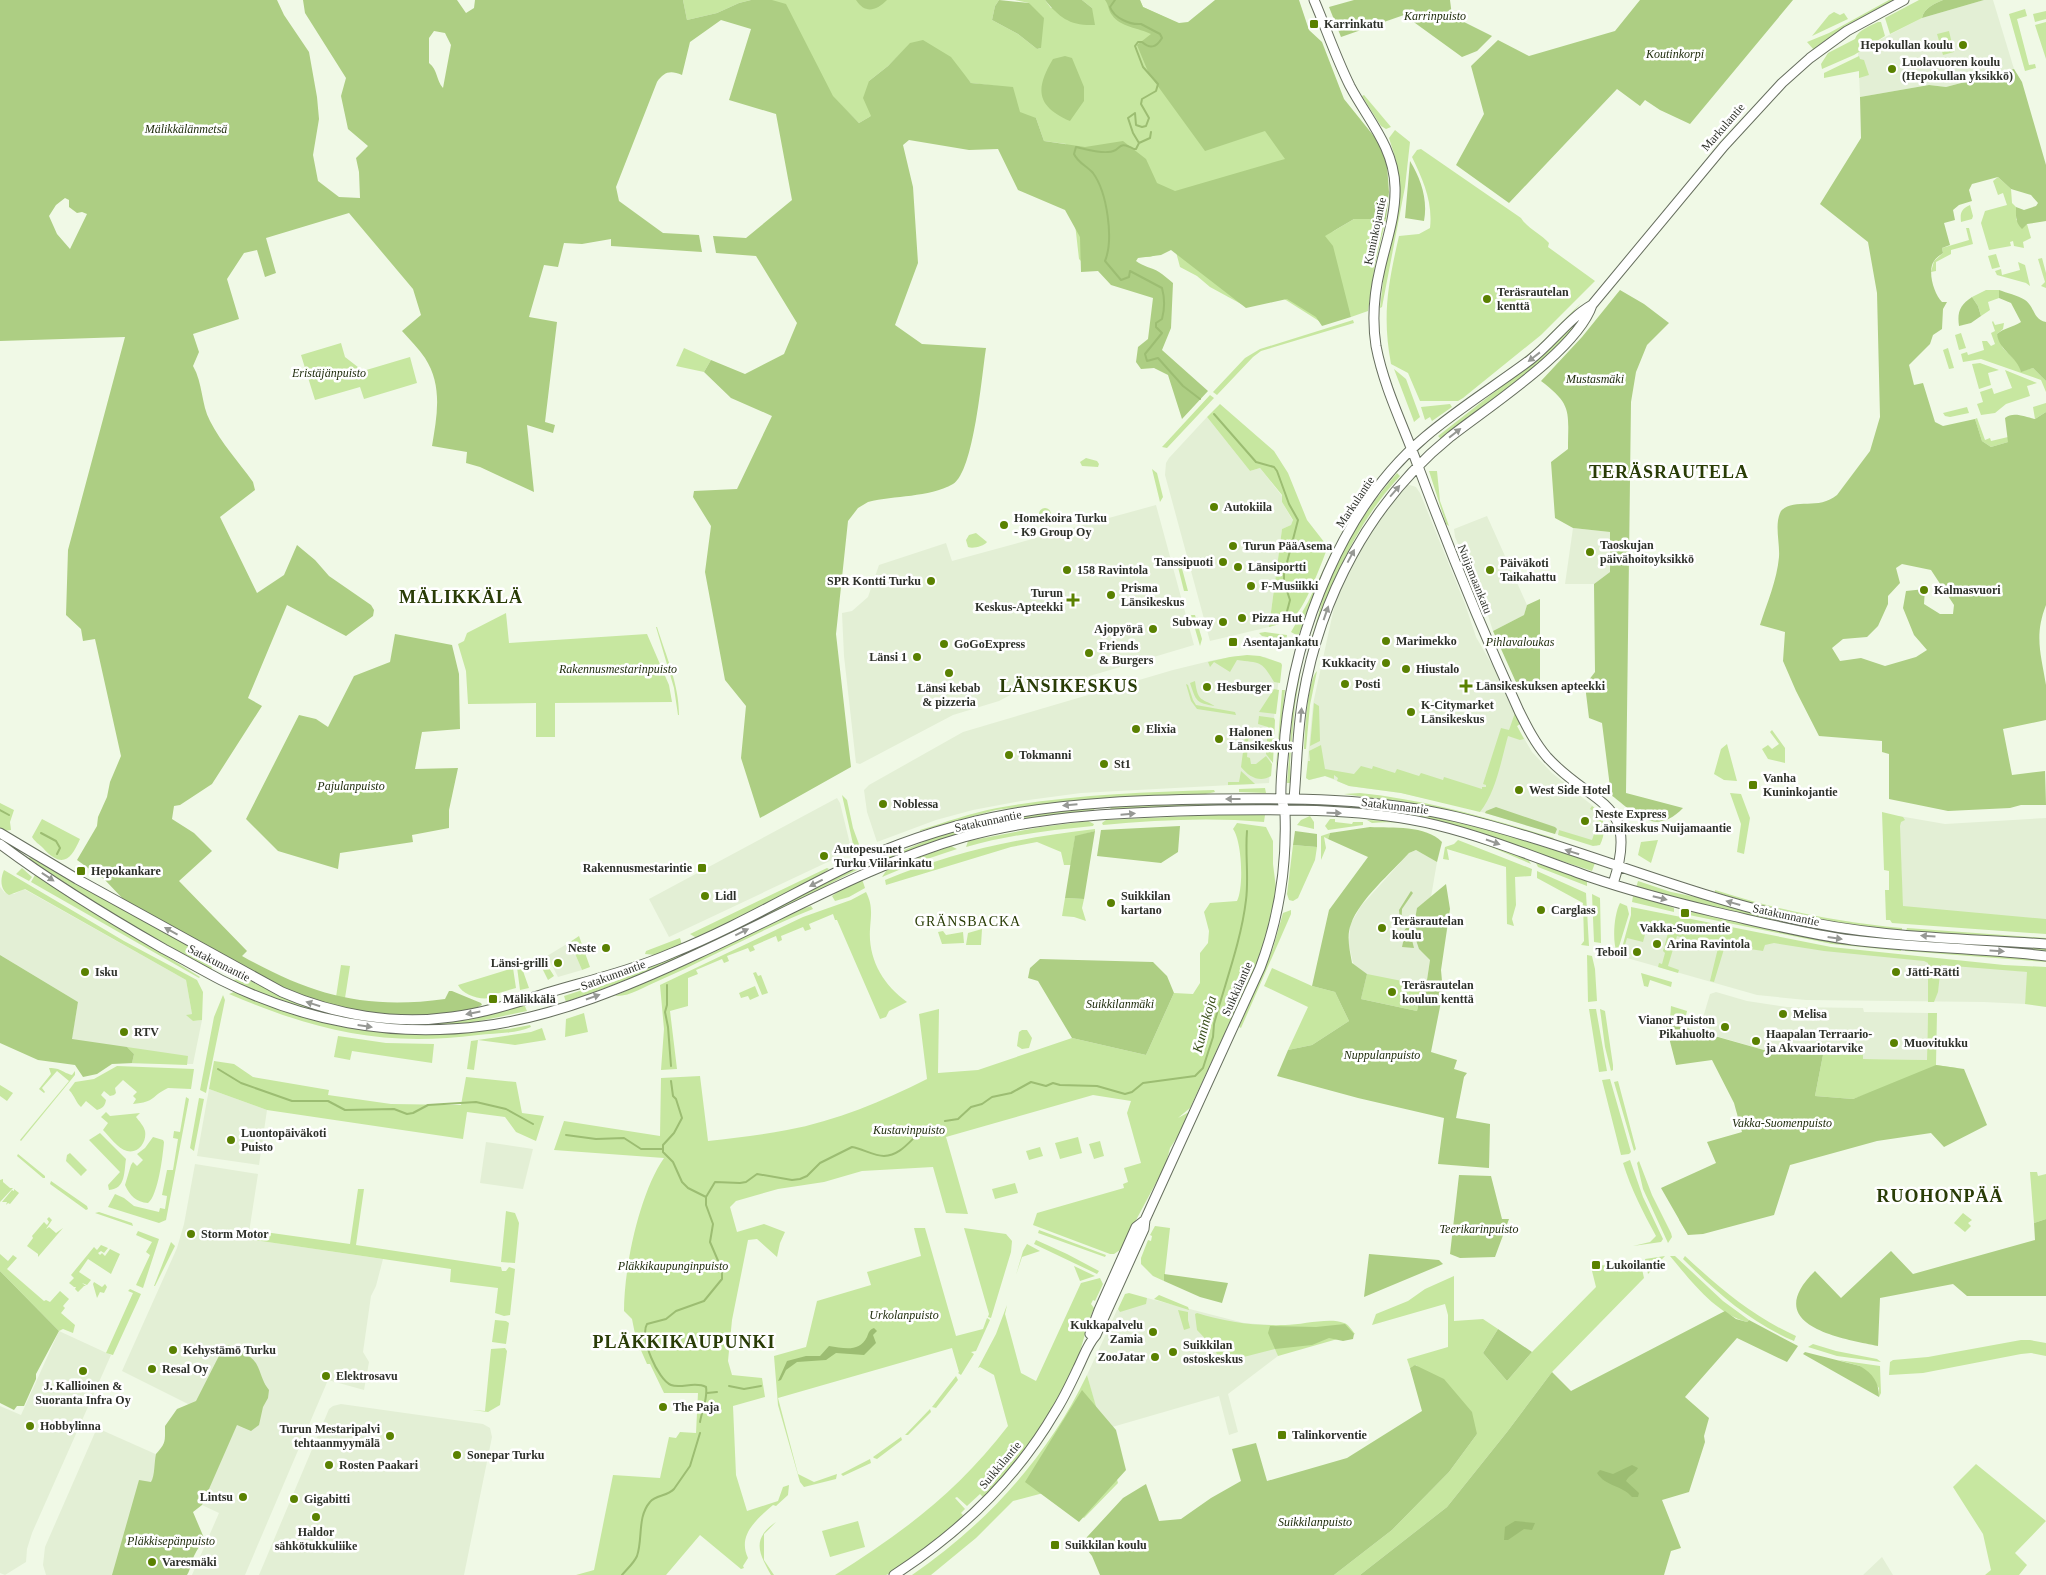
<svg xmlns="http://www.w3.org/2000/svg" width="2046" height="1575" viewBox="0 0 2046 1575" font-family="'Times New Roman',serif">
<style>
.built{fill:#e3efd5}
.green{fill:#c7e7a0;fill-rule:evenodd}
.forest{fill:#adce83;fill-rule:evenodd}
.water{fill:#9cbd72}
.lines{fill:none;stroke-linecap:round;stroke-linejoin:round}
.stream{stroke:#9cbd72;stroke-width:2}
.secondary-casing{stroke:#666e5e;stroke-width:11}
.secondary{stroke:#fff;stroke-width:9}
.oneway{fill:#969894}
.poi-dot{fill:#5a8101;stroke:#fff;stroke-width:2}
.labels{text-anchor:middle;stroke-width:5;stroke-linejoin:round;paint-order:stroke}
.park-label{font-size:12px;font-style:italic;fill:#212e0e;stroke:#fff}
.poi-label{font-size:12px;font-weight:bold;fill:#2e312a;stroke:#fff;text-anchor:start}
.street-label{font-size:12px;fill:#2e312a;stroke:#fff}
.neighbourhood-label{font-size:14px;letter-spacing:1px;fill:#293c06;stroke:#fff}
.water-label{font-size:14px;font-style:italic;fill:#384d18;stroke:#fff}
.district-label{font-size:18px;font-weight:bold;letter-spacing:1px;fill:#293c06;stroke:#fff}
</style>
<rect width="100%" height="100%" fill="#f0f9e6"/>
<path class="built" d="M 1984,0 L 1993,0 L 2014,69 L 1946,87 L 1929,85 L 1860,97 L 1858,51 L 1922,18 Z
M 1207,417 L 1250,471 L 1260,468 L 1282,496 L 1282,502 L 1293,521 L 1291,525 L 1282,529 L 1269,627 L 1210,641 L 1165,475 L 1166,463 L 1169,458 Z
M 1410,485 L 1416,487 L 1420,493 L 1465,604 L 1476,637 L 1498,675 L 1520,724 L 1517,726 L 1532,752 L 1552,773 L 1593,806 L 1600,816 L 1605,829 L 1597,846 L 1468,808 L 1401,793 L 1349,786 L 1325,776 L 1309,780 L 1306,778 L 1313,704 L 1337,594 L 1375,523 L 1404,486 Z
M 1156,505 L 1194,645 L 1083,678 L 1064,680 L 1014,693 L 999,701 L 953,715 L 860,764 L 856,763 L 844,656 L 842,613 L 852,611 L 868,597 L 879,565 L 946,543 L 952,561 Z
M 1487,516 L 1527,605 L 1524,615 L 1493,631 L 1484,603 L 1455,537 L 1454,529 Z
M 1573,528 L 1610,532 L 1610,572 L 1594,584 L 1565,584 Z
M 1237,656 L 1265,657 L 1281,664 L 1275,707 L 1269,783 L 1081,793 L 1021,801 L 973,810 L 936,820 L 877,842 L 867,812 L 864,790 L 869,785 L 963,732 L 1173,670 L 1214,660 Z
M 837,798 L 840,803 L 851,848 L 849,852 L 669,937 L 649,899 Z
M 1899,816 L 1945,824 L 2046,818 L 2046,925 L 1903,912 Z
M 1416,850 L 1437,862 L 1431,897 L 1417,908 L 1419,949 L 1430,960 L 1427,980 L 1422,985 L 1361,999 L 1349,945 L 1350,925 L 1361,906 L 1409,853 Z
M 0,887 L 5,893 L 14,894 L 24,889 L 186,980 L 192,1014 L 187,1015 L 193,1021 L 202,1020 L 193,1064 L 67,1063 L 78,1002 L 0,955 Z
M 1630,922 L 1672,934 L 1774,942 L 2028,972 L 2025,1004 L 1984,1002 L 1806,1000 L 1757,995 L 1620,956 Z
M 570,942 L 582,970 L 558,977 L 547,956 Z
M 1716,992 L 1747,1001 L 1787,1007 L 1863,1008 L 1864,1012 L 1928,1013 L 1927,1060 L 1863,1059 L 1862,1055 L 1778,1054 L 1699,1031 L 1710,994 Z
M 209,1089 L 267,1110 L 259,1165 L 197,1156 Z
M 486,1142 L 533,1149 L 523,1189 L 480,1183 Z
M 195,1164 L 258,1174 L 248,1239 L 383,1259 L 376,1286 L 371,1296 L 363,1352 L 369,1362 L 364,1390 L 328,1380 L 245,1575 L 192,1575 L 219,1513 L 202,1505 L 194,1407 L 122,1371 L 177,1248 L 184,1224 Z
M 1147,1298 L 1244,1323 L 1269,1325 L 1278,1356 L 1228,1394 L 1238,1432 L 1229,1435 L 1219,1396 L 1102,1430 L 1087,1375 L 1117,1310 Z
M 59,1331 L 111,1355 L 32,1533 L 27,1549 L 26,1562 L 5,1575 L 0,1573 L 0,1406 L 21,1415 Z
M 341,1404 L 483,1424 L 490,1428 L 492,1437 L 464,1575 L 259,1575 L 329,1409 L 333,1406 Z
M 97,1428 L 169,1460 L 121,1575 L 46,1575 L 43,1565 L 45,1547 Z
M 1882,1557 L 1893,1575 L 1863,1575 Z"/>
<path class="green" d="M 683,0 L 751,0 L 739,3 L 717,13 L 687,20 Z
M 772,0 L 999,0 L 995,6 L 992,20 L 1018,34 L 1037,49 L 1041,48 L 1040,42 L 1029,3 L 1015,0 L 1045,0 L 1051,8 L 1092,8 L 1082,0 L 1140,0 L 1143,7 L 1171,20 L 1357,212 L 1332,232 L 1354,219 L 1386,219 L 1375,264 L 1368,311 L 1351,317 L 1350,314 L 1319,321 L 1278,295 L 1243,305 L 1210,287 L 1197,276 L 1180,267 L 1176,252 L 1171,249 L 1150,257 L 1133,257 L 1100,270 L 1087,267 L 1079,259 L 1066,144 L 1044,141 L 1036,118 L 879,134 L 793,419 L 808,220 ZM 909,45 L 861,134 L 835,99 L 859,123 L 871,116 L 869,81 L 888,66 ZM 964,75 L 971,83 L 1013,88 L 972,86 Z
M 1889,0 L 1895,0 L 1862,18 L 1814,50 L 1807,42 L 1829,33 Z
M 1919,0 L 1943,0 C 1934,4 1924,8 1922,18 L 1890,34 L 1885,18 Z
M 2025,9 L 2027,16 L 2017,19 L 2029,65 L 2035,64 L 2036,68 L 2025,71 L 2009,14 Z
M 2046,11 L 2046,19 L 2035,22 L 2033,14 Z
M 1834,12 L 1840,15 L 1844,13 L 1848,19 L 1812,36 L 1829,15 Z
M 1878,22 L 1881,22 L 1885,36 L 1854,55 L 1822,69 L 1821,64 L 1828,53 L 1855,39 C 1858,30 1870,26 1878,22 Z
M 2046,22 L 2046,59 L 2035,25 Z
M 1949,31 L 1954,52 L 1943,55 L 1937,34 Z
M 1859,56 L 1860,59 L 1864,60 L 1869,75 L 1859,78 L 1859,71 L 1824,78 L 1824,73 Z
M 1364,95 L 1391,127 L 1386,129 L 1381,126 L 1362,96 Z
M 1395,130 L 1410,142 L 1405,187 L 1382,307 L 1380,308 L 1384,273 L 1399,199 L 1396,160 L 1389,138 Z
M 1421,149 L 1521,218 C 1527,228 1541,234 1549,243 L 1548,247 L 1595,281 L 1541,335 L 1463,398 L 1458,401 L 1420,401 L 1408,373 L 1391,364 C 1382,316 1388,284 1399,236 L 1419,234 L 1430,228 C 1433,202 1423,180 1412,157 L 1417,150 Z
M 1998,177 L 2011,189 L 2012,203 L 2016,207 L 2016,220 L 2027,224 L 2031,238 L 2023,242 L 2024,248 L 2014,246 L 2013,241 L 2010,242 L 2011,246 L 1989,250 L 1981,223 L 1985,211 L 2007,205 L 2003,193 L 1998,195 L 1993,181 Z
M 1970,205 L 1973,216 L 1972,219 L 1961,222 C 1960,213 1961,209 1970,205 Z
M 1966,228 L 1969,228 L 1973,244 L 1951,250 L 1951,254 L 1936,262 L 1936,271 L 1931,272 L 1934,261 L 1943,253 L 1942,248 L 1969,240 Z
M 1996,254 L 2000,267 L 1992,269 L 1988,256 Z
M 2042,258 L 2046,273 L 2046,288 L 2041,286 L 2045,282 L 2038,259 Z
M 2018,262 L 2025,265 L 2030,286 L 2026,283 L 1997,275 L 1995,271 L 2001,269 L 2002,275 L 2020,270 Z
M 1986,290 L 1999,290 L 1999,298 L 1988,302 L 1990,310 L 1981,316 L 1978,306 L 1972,297 Z
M 1581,303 L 1552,337 L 1503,375 L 1537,347 Z
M 1586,311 C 1549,365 1490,398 1441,439 L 1438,436 L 1539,357 L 1559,340 Z
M 1353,320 L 1354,323 L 1261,351 L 1253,357 L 1217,395 L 1213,392 L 1245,358 L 1260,349 Z
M 1993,321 L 1995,325 L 2004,323 L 2003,329 L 1997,334 L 2003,348 L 2019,364 L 2021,371 L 2033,368 L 2046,381 L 2046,392 L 2041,380 L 1981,359 L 1963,362 L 1961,354 L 1967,352 L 1968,355 L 1984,350 L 1982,341 L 1987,341 L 1991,346 L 1995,344 L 1991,333 L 1995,331 L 1992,322 Z
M 1961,333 L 1966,348 L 1959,350 L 1955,335 Z
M 341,343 L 345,357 L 363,371 L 410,357 L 417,383 L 364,399 L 360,387 L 315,400 L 301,355 Z
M 684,348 L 711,360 L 704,372 L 676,366 Z
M 1948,348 L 1954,368 L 1949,369 L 1943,350 Z
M 1980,363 L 1999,370 L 1988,373 L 1991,385 L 1979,389 L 1972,364 Z
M 1394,369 L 1406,379 L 1420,417 L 1414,422 L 1413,419 Z
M 2005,370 L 2037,383 L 2027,386 L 2030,396 L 2006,404 L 1995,413 L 1981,415 L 1977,404 L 1983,402 L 1980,392 L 1992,388 L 1994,394 L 2012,388 Z
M 1210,395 L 1214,398 L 1167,448 L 1162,447 Z
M 2046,403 L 2046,412 L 2035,419 L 2033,407 Z
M 1220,404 L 1274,451 L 1288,473 L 1307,520 L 1328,547 C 1321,563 1305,611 1291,619 C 1285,623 1276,625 1269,627 L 1282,529 L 1291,525 L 1293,520 L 1282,502 L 1282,495 L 1260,468 L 1250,471 L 1207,417 Z
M 1450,404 L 1452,407 L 1432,421 L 1430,417 L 1425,420 L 1421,407 Z
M 1967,407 L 1969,413 L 1950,417 L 1945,416 L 1943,413 Z
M 1977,418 L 1985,440 L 1990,438 L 1991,441 L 2008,437 L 2008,442 L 1991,447 L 1982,441 L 1975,419 Z
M 1086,458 L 1097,461 L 1099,464 L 1098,467 L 1082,466 L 1080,462 Z
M 1152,469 L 1157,473 L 1163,497 L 1160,502 Z
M 1429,471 L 1437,471 L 1440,501 L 1449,526 L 1446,524 Z
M 1397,473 L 1400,476 C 1357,522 1331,581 1313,640 L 1311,640 C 1316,624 1320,607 1325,592 C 1340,548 1367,508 1397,473 Z
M 1378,477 L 1333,553 L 1298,636 L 1291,632 L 1308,602 L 1332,551 Z
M1039 514a6 6 0 1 1 12 0a6 6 0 1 1-12 0Z
M 976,533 L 987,542 C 984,546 973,549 968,547 L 966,540 L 969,535 Z
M 1176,559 L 1180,561 L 1188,591 L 1184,591 Z
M 506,613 L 509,643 L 647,634 L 669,685 L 672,702 L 555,703 L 555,737 L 536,737 L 536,703 L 468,704 L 466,671 L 458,644 L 464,641 L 467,633 Z
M 1191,615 L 1195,615 L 1202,639 L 1200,646 Z
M 656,627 L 657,627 C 666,656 679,684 679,715 L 678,715 L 674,688 Z
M 1265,632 L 1287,635 L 1286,641 L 1262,636 L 1259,633 Z
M 1247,655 L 1260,656 L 1281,663 L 1282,665 L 1280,683 L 1274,682 C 1262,661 1261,663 1237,660 L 1230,672 L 1214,662 L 1210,667 L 1208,662 L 1230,657 Z
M 1301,669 L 1295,705 L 1290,762 L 1291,783 L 1287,783 L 1294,695 Z
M 1317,671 L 1310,705 L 1306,749 L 1304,749 C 1305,733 1307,681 1317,671 Z
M 1195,681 C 1198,702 1201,698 1215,706 C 1196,703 1196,701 1190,683 Z
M 1186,684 L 1188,685 L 1193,700 L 1196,705 L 1235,712 L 1236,715 L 1197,709 L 1191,701 Z
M 1274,689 L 1279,690 L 1276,714 L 1259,712 Z
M 1282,690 L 1285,690 L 1275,781 Z
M 1314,703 L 1319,706 L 1320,741 L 1310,746 Z
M 1515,713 L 1520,724 L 1517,726 L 1524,739 L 1520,740 L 1508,736 C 1501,761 1496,792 1480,812 L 1401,793 L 1349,786 L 1337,781 L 1338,778 L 1334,775 L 1334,779 L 1325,776 L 1309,780 L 1306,778 L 1308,761 L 1310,761 L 1309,751 L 1321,745 L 1325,769 L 1354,774 L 1361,766 L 1372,769 L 1373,766 L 1395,773 L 1397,769 L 1419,776 L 1421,773 L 1443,780 L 1444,777 L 1482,789 L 1482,787 L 1486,787 L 1486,785 L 1483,784 L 1501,728 L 1509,730 Z
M 1259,716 L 1274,718 L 1275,720 L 1273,763 L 1266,754 L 1268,727 L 1258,724 Z
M 1246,729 L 1249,731 L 1247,757 L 1250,758 L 1251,764 L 1256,764 L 1266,756 L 1272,764 L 1271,776 C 1260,783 1249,777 1241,767 Z
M 1772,730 L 1785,748 L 1785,763 L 1768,759 L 1762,749 L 1768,745 L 1772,749 L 1779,744 L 1770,732 Z
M 1727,744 L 1737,781 L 1724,780 L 1714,774 L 1721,749 Z
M 1241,771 L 1254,783 L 1255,784 L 1228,785 L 1228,782 L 1239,782 Z
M 1265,788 L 1266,793 L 1239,792 L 1239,789 Z
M 1214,790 L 1215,792 L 1201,795 L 1078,800 L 996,810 L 920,831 L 920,830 C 946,822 971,813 997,808 C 1069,795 1142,792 1214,790 Z
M 1360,793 C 1427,800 1489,818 1554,838 L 1553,839 L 1538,837 L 1469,816 L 1433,807 L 1344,794 Z
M 1730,793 L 1741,794 L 1750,818 L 1744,854 L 1737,852 L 1741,824 Z
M 842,795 L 847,800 L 853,828 L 860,847 L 856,848 L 853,844 Z
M 1220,802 L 1220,804 L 1179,808 L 1110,809 L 1112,806 Z
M 0,803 L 14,810 L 10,822 L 11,830 L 4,831 L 0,830 Z
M 1592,806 C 1605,814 1607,831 1600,845 L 1593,846 L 1558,835 L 1559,830 L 1592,840 C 1596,829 1601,815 1590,809 Z
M 1093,807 L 1095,811 L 1057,817 L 887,860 L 881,860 L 937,836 L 966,827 L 1056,810 Z
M 1340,807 C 1429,806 1512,837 1595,863 L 1592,871 L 1450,824 L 1430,820 L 1340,809 Z
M 1882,812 L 1903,817 L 1905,820 L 1901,822 L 1900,826 L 1903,906 L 2046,919 L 2046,934 L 1892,923 L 1890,920 L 1886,920 L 1885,890 L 1889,890 L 1889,871 L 1884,870 Z
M 1234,814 L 1265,815 L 1264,822 C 1211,817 1156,820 1103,825 L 1102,823 L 1106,820 Z
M 1310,816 L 1314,822 L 1314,829 L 1297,825 L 1301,820 Z
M 42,819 L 80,839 C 71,860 62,869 43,848 C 39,844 35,842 32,837 Z
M 1330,819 L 1335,819 L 1335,822 L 1352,824 L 1353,822 L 1363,822 L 1363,825 L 1328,830 L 1325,826 Z
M 1367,820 C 1423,821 1475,839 1527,858 L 1531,864 C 1483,843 1425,818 1372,823 Z
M 1088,821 L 1094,824 L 1093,826 C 1051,830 1008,835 966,847 L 968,841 L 1041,827 Z
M 1237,823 L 1266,827 L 1273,841 L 1273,864 L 1276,888 L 1275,906 L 1260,957 L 1190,1108 L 1178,1118 L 1189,1112 L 1184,1127 L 1170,1148 L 1166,1164 L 1120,1250 L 1114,1254 L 1110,1254 L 1033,1225 L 1037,1213 L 1124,1188 L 1123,1184 L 1128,1182 L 1124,1168 L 1141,1163 L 1127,1113 L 1131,1101 L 1093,1095 L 946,1137 L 968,1214 L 946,1213 L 933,1167 L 862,1171 L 824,1182 L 778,1189 L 736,1201 L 730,1207 L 737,1232 L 764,1224 L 785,1232 L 780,1243 L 777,1257 L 757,1239 L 748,1240 L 732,1320 L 728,1361 L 732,1375 L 762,1378 L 765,1397 L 733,1406 L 736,1475 L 747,1511 L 778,1501 L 783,1487 L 789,1485 L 788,1495 L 776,1506 L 773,1505 C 757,1519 737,1535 748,1558 L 743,1566 L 744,1568 L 741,1569 L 700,1535 L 666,1575 L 576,1575 L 594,1570 L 613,1475 L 660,1478 L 669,1437 L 676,1438 L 680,1432 L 696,1433 L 698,1393 L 664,1393 L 650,1364 L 647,1364 L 636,1339 L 632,1319 L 624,1311 C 624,1268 639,1194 664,1158 L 554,1150 L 564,1121 L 660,1136 L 661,1078 L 700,1076 L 708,1141 C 734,1138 761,1135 787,1130 C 836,1121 883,1101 927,1079 L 919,1014 L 939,1009 L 938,1073 L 978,1070 L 1072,1038 L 1146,1055 L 1174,993 L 1193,994 L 1200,983 L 1200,953 L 1208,943 L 1209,931 L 1204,912 L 1210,903 L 1237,901 C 1244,888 1242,841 1233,829 Z
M 1095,829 L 1095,831 L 1075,837 L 1071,865 L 1064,865 L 1061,852 L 1037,842 L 1011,847 L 886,885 L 885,880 C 952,852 1023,837 1095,829 Z
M 1330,833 L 1328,839 L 1324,837 L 1326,848 L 1321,860 L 1321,836 Z
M 1458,840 L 1532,869 L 1531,876 L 1515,877 L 1516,905 L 1512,919 L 1514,926 L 1507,924 L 1506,867 L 1447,849 L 1449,860 L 1443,859 L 1445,847 L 1454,844 Z
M 1658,840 L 1651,863 L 1638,855 L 1641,842 Z
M 1293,845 L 1317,847 L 1315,860 L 1298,898 L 1293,901 L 1289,900 L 1287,894 Z
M 951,846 L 957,849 L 918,862 L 882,877 L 888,868 Z
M 30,857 L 199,952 L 211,962 L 212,971 L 120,920 L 27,861 Z
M 1536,863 L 1587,880 L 1587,886 L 1538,867 Z
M 858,866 L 859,869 C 837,879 817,892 795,903 C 720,940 645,975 566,1002 L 564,996 L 616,979 L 625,974 L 692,949 Z
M 22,868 L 32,877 L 29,881 L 16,874 Z
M 827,868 L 829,869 L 812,881 L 701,937 L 695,937 L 690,934 Z
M 4,870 L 124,941 L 197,980 L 203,992 L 202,1020 L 193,1021 L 186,1015 L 192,1014 L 186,980 L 25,889 L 9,895 C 0,890 0,879 4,870 Z
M 1537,871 L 1586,893 L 1589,946 L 1581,945 L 1584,941 L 1583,903 L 1537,878 Z
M 35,875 L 47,881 L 200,977 L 199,978 L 31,882 Z
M 862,879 L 865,888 L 849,897 L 835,901 L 832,896 L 844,887 Z
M 1638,881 L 1671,892 L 1901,938 L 1901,941 C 1811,933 1724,910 1636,888 Z
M 1715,890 C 1777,910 1838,922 1902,928 L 1902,931 C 1837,926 1776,912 1715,892 Z
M 866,892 C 873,905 871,915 870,929 C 868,959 883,985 907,1002 L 889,1011 L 886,1017 L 880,1019 L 837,920 L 835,920 L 833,914 L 809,924 L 811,929 L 805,931 L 803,927 L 781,936 L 782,940 L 778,942 L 776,936 L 753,946 L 755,950 L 750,952 L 748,948 L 727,956 L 729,961 L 724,963 L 722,959 L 696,970 L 698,974 L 688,978 L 688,1006 L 670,1011 L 677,1069 L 661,1070 L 664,1029 L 660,985 L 803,917 L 851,900 Z
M 1592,894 L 1600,898 L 1601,943 L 1594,942 Z
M 1633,896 L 1653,900 L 1674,908 L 1674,912 L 1632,902 Z
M 1065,898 L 1084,899 L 1082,908 L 1086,921 L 1074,917 L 1062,916 Z
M 1620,903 L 1627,906 L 1629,914 L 1617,953 C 1612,941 1614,914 1620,903 Z
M 811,906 L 813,909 C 760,930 710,958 658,981 C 646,986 629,997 615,996 L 790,913 Z
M 1631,907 L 1831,947 L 2004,965 L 2046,967 L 2046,1007 L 2025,1004 L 2027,972 L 1941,965 L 1938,992 L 1934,1002 L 1928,1002 L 1928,963 L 1924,961 L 1824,951 L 1774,943 L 1765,945 L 1763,951 L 1730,946 L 1729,949 L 1724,949 L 1714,982 L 1710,981 L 1718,948 L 1677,936 L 1668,966 L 1679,970 L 1678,973 L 1658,967 L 1659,963 L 1662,964 L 1665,953 L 1663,951 L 1668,933 L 1647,927 L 1643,942 L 1627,938 L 1622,956 L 1620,955 L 1631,915 Z
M 1291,910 L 1291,914 L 1241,1028 L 1239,1027 L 1273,948 L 1283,913 Z
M 1690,912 L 1710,914 L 1901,947 L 1901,951 L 1832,944 L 1689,915 Z
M 1907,928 L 2046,938 L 2046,941 L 1906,931 Z
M 982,929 L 981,945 L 966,945 L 968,933 Z
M 943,931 L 946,935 L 963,932 L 964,943 L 942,944 L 938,932 Z
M 579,936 L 590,967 L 582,970 L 570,942 Z
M 680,938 L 682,945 L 655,955 L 645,954 L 646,951 Z
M 1906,938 L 2046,948 L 2046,951 L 1906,941 Z
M 1905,947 L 2001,955 L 2046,960 L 2046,962 L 1905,951 Z
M 1587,955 L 1592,956 L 1595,969 L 1597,1001 L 1588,1002 Z
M 542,957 L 554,976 L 548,980 L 539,962 Z
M 341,965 L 350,966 L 345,998 L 336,997 Z
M 517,967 L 523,971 L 529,988 L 520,990 Z
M 513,968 L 516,988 L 489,996 L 489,998 C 479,1000 462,994 458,985 Z
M 1272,968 L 1312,986 L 1335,992 L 1349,1021 L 1312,1045 L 1288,1050 L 1308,1007 L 1264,986 Z
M 756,972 L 758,976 L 761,975 L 768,993 L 762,995 L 753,973 Z
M 1641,973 L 1672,982 L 1671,987 L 1650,980 L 1648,987 L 1644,986 Z
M 1367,974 L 1422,985 L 1417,1011 L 1361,999 Z
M 242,977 L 288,999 L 307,1006 L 361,1019 L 524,1004 L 527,1011 C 502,1016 476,1023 451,1025 C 375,1031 301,1012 232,981 Z
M 755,986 L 759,996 L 750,1000 L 748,996 L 741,998 L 739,993 Z
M 234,992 L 318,1021 L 383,1032 L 443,1033 L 509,1029 L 530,1025 L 531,1027 C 516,1034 494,1033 478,1035 C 381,1047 317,1031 229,994 Z
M 223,995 L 225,1000 L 206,1093 L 200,1090 L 214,1017 Z
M 1671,1006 L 1687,1011 L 1684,1024 L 1670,1020 Z
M 1589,1009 L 1596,1009 L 1607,1071 L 1599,1072 Z
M 1600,1009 L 1605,1011 L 1613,1065 L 1613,1070 L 1611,1071 L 1605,1047 Z
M 584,1013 L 588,1032 L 565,1037 L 566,1019 Z
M 1928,1013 L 1937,1013 L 1936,1065 L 1957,1068 L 1735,1190 L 1688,1235 L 1679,1220 L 1700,1195 L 1870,1093 L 1853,1099 L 1815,1096 L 1823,1055 L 1863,1055 L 1863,1059 L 1927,1060 Z
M 542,1028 L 546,1040 L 515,1045 L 478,1040 L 474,1070 L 467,1069 L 471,1041 L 531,1032 Z
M 1022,1030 L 1027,1030 L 1032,1038 L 1029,1048 L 1022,1049 L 1017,1046 L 1019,1032 Z
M 338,1036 L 386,1043 L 434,1044 L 432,1063 L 352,1051 L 350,1060 L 334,1057 Z
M 127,1047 L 188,1056 L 187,1065 L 132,1063 L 134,1054 Z
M 214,1061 L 234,1064 L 253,1077 L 329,1090 L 328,1095 L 391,1104 L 461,1105 L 466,1077 L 516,1082 L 522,1113 L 544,1116 L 536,1141 L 516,1132 L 505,1117 L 467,1112 L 463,1139 L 267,1110 L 209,1089 Z
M 117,1066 L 194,1069 L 191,1089 L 168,1088 C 151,1096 156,1102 133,1104 L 136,1099 L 133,1096 L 137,1092 L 123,1080 L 115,1088 L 116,1093 L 114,1095 L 110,1096 L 104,1091 L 101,1095 L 106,1100 C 105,1106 103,1108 97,1110 L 86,1101 L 81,1107 C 76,1103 75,1096 69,1090 L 75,1082 L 94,1079 Z
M 49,1068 C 62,1068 61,1072 72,1075 L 75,1071 L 75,1075 L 21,1141 L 20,1140 L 69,1081 L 57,1071 L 42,1088 L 45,1092 L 44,1093 L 39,1089 L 51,1074 Z
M 1610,1079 L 1631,1152 L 1629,1154 L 1621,1155 L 1602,1080 Z
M 1618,1081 L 1636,1149 L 1634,1151 L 1614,1082 Z
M 0,1085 L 13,1093 L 7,1101 L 0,1096 Z
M 186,1097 L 189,1099 L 166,1220 L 159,1223 L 108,1207 L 115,1194 L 124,1198 L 134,1206 L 159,1212 L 160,1208 L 165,1209 L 167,1196 L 162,1195 L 167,1170 L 173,1170 L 178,1139 L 173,1138 L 174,1131 L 180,1132 Z
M 199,1098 L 204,1099 L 194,1151 L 190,1148 Z
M 106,1112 L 110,1116 L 140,1113 L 136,1117 C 139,1121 144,1126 145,1131 C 147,1141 139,1154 127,1151 C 118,1149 109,1136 103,1130 L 108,1123 L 101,1117 Z
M 100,1133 L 126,1159 C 124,1171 126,1189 109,1190 L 108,1185 L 120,1172 L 89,1140 Z
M 153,1137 L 163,1140 L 164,1142 C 163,1155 158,1196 148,1203 C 136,1202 130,1196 125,1185 L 131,1165 L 133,1162 L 137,1166 L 143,1160 L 137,1154 L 145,1148 Z
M 1078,1137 L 1082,1153 L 1060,1159 L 1055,1143 Z
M 1100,1141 L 1104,1156 L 1094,1159 L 1089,1144 Z
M 1040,1147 L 1043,1156 L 1029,1160 L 1026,1151 Z
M 70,1153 L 87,1170 L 81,1176 L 66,1161 L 67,1155 Z
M 18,1154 L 45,1176 L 45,1178 L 43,1178 L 17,1156 Z
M 1630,1160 L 1643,1197 L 1663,1239 L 1661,1242 L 1633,1246 L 1650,1242 L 1656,1236 C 1643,1212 1631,1189 1623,1163 Z
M 1639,1161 L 1652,1195 L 1671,1233 L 1672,1237 L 1668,1243 L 1643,1189 L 1637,1163 Z
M 2030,1172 L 2037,1172 L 2038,1176 L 2046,1174 L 2046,1219 L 2034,1223 Z
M 3,1179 L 3,1182 L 10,1188 L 13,1188 L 0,1202 L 0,1180 Z
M 51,1181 L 87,1206 L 88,1209 L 86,1210 L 50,1184 Z
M 1015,1183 L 1018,1193 L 995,1199 L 992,1189 Z
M 14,1189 L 19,1193 L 10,1204 L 8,1203 L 6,1205 L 7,1202 L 2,1202 L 12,1190 L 14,1191 Z
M 358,1189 L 364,1189 L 356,1245 L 501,1267 L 502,1271 L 506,1271 L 509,1267 L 515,1269 L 510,1315 L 504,1316 L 495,1313 L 498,1288 L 450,1282 L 451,1269 L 248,1239 L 250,1230 L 350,1244 Z
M 506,1211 L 515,1213 L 519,1223 L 515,1263 L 501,1262 Z
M 99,1212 L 132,1223 L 133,1226 L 95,1213 Z
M 1963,1213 L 1972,1220 L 1968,1223 L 1971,1226 L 1965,1232 L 1954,1223 Z
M 49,1217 L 52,1220 L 46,1229 L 49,1227 L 56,1233 L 63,1228 L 38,1257 L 38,1254 L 27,1246 L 33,1238 L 32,1236 L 44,1222 L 47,1225 L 49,1222 L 47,1219 Z
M 1155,1226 L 1170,1228 L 1164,1281 L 1153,1276 L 1141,1264 L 1141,1258 L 1148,1240 L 1151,1241 L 1152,1236 L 1150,1235 Z
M 914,1228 L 925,1228 L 956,1336 L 983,1329 L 987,1318 L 990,1320 L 976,1351 L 971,1352 L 974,1354 L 961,1375 L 958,1373 L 959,1372 L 952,1348 L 778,1398 L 798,1474 L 814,1482 L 837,1474 L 836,1479 L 804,1487 L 800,1482 L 778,1405 L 774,1356 L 806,1347 L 817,1301 L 871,1285 L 867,1272 L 921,1256 Z
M 964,1228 L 1006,1234 L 1012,1241 L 1011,1252 L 991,1318 L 988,1317 L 989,1314 Z
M 1039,1230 L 1106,1255 L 1105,1257 L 1038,1233 Z
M 138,1231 L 159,1239 L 143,1288 L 136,1285 L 150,1255 L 146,1252 L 152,1242 L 136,1235 Z
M 1036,1240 L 1067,1254 L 1099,1271 L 1097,1274 L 1034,1244 Z
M 171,1242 L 175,1246 L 155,1286 L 154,1286 Z
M 1027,1244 L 1040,1251 L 1022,1257 L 1016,1275 L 1023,1251 Z
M 101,1245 L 108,1248 L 104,1253 L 101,1251 L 98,1253 L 100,1255 L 102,1253 L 105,1256 L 110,1249 L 120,1254 L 111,1274 L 88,1259 L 79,1272 L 91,1280 L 87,1285 L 82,1283 L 86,1286 L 84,1286 L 78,1292 L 75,1289 L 76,1287 L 74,1287 L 69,1283 L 74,1278 L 71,1275 L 94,1247 L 97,1250 Z
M 0,1254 L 8,1261 L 13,1255 L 17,1258 L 7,1269 L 44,1301 L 46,1300 L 50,1302 L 60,1291 L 69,1299 L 63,1306 L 65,1308 L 61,1313 L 75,1325 L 73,1333 L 63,1329 L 59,1331 L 0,1271 Z
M 1665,1256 L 1648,1274 L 1645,1259 Z
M 1670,1256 L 1675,1256 L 1723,1301 L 1749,1320 L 1747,1322 C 1716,1314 1690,1280 1670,1256 Z
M 1685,1256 C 1721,1289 1752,1316 1796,1336 L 1794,1341 C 1750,1322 1717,1293 1683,1259 Z
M 1640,1260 L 1644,1278 L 1552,1372 L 1507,1432 L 1447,1507 L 1360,1575 L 1334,1575 L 1392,1530 L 1449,1472 L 1477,1434 L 1416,1365 L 1410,1368 L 1407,1359 L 1448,1347 L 1448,1315 L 1445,1304 L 1372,1325 L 1376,1314 L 1408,1301 L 1425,1289 L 1454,1276 L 1454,1321 L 1483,1319 L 1498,1329 L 1483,1353 L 1507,1381 L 1532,1352 L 1596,1287 L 1591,1267 Z
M 1074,1266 L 1095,1276 L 1080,1281 Z
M 1100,1278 L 1103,1284 L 1095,1301 L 1093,1300 L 1091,1304 L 1094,1308 C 1086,1326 1083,1345 1076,1363 C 1057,1408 1021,1466 983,1497 L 980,1494 L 967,1506 L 957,1497 L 955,1498 L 965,1509 L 961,1513 L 963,1515 C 952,1529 902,1570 886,1575 C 875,1575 847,1575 835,1575 C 904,1532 958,1491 1008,1426 L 994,1375 L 980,1367 L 978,1368 L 996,1334 L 1007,1305 L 1005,1314 L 1021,1373 L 1036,1381 L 1081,1283 Z
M 94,1282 L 102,1287 L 105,1284 L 107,1287 L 104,1293 L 100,1292 L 97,1298 L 93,1284 Z
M 130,1289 L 141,1294 L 113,1355 L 106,1353 L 133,1293 L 128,1291 Z
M 1129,1293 L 1147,1298 L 1146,1304 L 1120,1312 L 1118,1309 L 1125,1294 Z
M 1159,1295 L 1188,1307 L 1189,1310 L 1154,1299 Z
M 1178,1310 L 1188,1312 L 1188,1320 L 1190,1328 L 1184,1330 Z
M 1197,1313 C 1225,1322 1255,1326 1285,1325 C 1302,1325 1329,1317 1344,1323 C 1348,1324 1352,1330 1355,1334 L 1278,1356 L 1275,1349 L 1220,1363 L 1215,1349 L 1197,1330 L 1195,1314 Z
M 495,1320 L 506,1321 L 509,1323 L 506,1344 L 492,1342 Z
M 2021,1340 L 2030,1340 L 2046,1343 L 2046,1356 L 2031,1353 L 2021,1354 L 1923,1373 L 1889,1375 L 1890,1362 L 1893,1360 L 1928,1357 Z
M 1813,1344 L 1836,1351 L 1877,1359 L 1881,1362 L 1837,1356 L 1808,1347 Z
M 505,1348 L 507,1351 L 500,1405 L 488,1412 L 472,1410 L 485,1411 L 491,1349 Z
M 1838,1360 L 1880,1366 L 1881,1393 L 1879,1397 L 1879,1388 L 1860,1366 Z
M 1087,1375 L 1118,1483 L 1084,1518 L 1051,1491 L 1013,1501 L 976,1538 L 931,1575 L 912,1575 C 987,1523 1047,1458 1087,1375 Z
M 956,1376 L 958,1380 L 936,1408 L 932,1407 Z
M 930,1409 L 931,1412 L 908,1435 L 905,1435 Z
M 901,1437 L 902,1440 L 877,1459 L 874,1458 L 873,1457 Z
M 870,1459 L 871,1463 L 843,1476 L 841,1474 Z
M 1976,1464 L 2046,1521 L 2015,1553 L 2027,1565 L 2019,1575 L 1985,1575 L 1991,1570 L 1983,1534 L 1953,1487 Z
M 858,1521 L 865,1547 L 830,1557 L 822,1531 Z
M 776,1522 L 764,1534 L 764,1560 L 774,1575 L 771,1575 C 759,1553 751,1539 776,1522 Z"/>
<path class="forest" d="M 0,0 L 277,0 L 284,15 L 309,52 L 317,97 L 319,119 L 313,155 L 318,181 L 339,197 L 360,198 L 359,172 L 356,158 L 368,146 L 348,129 L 341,96 L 346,78 L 305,13 L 303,0 L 457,0 L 466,13 L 474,8 L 475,0 L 683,0 L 687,20 L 717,13 L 739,3 L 751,0 L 772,0 L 786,4 L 833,96 L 859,123 L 871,116 L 863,98 L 869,81 L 888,66 L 910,43 L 923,40 L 951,57 L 971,83 L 1013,87 L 1020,112 L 1036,118 L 1044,141 L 1085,147 L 1123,141 L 1146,159 L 1157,183 L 1175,191 L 1285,159 L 1265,131 L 1205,151 L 1149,74 L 1137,45 L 1151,34 C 1139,28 1120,27 1112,15 C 1108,10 1109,5 1105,0 L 1140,0 L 1143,7 L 1179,23 L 1188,22 L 1215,0 L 1299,0 L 1309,30 L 1322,42 L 1344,99 L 1381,145 L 1387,165 L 1389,192 L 1386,219 L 1354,219 L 1325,236 L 1333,246 L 1351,317 L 1322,326 L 1316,317 L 1287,299 L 1246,308 L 1171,250 L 1161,255 L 1138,258 L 1136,261 C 1144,267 1151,267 1159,272 C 1164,275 1168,279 1173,283 L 1171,328 L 1162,350 L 1208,391 L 1182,419 L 1168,375 L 1154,368 L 1141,369 L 1136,362 L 1138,347 L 1148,339 L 1153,298 L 1111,285 L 1098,271 L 1081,272 L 1080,237 L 1065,210 L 1018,190 L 998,149 L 969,150 L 909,140 L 903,145 L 913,187 L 918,263 L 895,325 L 922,344 L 986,348 C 982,373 974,472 953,484 C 928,498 895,495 868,502 L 858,508 L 848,521 L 836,634 L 851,767 L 760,818 L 741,758 L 746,706 L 725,680 L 705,572 L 711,526 L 693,497 L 694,491 L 737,489 L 772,416 L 731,398 L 704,372 L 711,360 L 745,374 L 784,354 L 797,323 L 756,256 L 716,253 L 713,236 L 746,238 L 792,200 L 776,114 L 729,100 L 751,29 L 721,20 L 690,42 L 682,75 C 670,70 664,72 657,82 L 616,187 L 619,201 L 663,233 L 699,235 L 702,252 L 611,246 L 611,239 L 582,244 L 564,243 L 558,267 L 544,265 L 529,317 L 557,322 L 545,422 L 555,425 L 553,433 L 527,425 L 534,492 L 480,467 L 466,463 L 467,452 L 432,446 C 437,416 443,386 425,358 C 419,349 410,340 402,331 L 421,315 L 413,289 L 349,213 L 266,238 L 276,273 L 265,277 L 257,250 L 244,253 L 227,279 L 239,319 L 193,334 L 199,352 L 193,366 C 203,383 201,404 210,421 C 221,443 239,462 253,482 L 255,490 L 220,517 L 257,593 L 284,575 L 297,545 L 315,560 L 329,576 L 371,605 L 374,610 L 373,616 L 346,636 L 287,605 L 248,698 L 262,706 L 212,784 L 180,805 L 174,806 L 172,819 L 194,833 L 212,851 L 179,881 L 247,951 L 242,956 C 312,995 365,1010 445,999 L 449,991 L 452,991 L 481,1003 L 482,1005 C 465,1015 445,1014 426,1015 C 415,1015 403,1017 392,1016 C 297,1010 205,946 124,900 L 105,880 L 77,860 L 97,826 L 98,817 L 107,797 L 110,782 L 121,756 L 95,639 L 83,641 L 81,629 L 66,615 L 68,550 L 125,337 L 0,341 ZM 434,31 L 445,33 L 451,45 L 443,88 C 436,80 438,70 429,63 L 429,38 ZM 65,198 L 69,200 L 69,207 L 77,213 L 82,212 L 87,214 L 70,249 L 57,234 L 49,216 L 56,205 Z
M 856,0 L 887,0 C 876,11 865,14 856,0 Z
M 999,0 L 1029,3 L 1044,18 L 1041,48 L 1037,49 L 1018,34 L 992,20 L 995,6 Z
M 1045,0 L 1082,0 L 1092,8 L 1095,25 C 1070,26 1060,18 1045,0 Z
M 1354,0 L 1450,0 L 1452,16 L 1492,36 L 1477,51 L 1462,57 L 1404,15 L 1341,37 L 1329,7 Z
M 1640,0 L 1793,0 L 1690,124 L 1660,110 L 1645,100 L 1640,106 L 1617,89 L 1509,203 L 1456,165 L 1484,114 L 1471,66 L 1498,40 L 1529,56 L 1615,31 Z
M 1943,0 L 1984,0 L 1922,18 C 1924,8 1934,4 1943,0 Z
M 1065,56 L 1072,58 L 1084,87 L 1084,101 L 1070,121 C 1036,106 1035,89 1053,59 Z
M 2014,69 L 2022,82 L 2046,165 L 2046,221 L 2027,224 L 2022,229 C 2015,222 2016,216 2016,207 L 2024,210 L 2036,206 L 2038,203 L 2031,195 L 2011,189 L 1998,177 L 1972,184 L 1969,190 L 1972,201 L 1959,205 L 1953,210 L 1955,220 L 1944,223 L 1950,245 L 1942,248 L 1943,253 C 1940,255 1936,258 1934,261 C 1927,271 1934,294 1942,302 L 1947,302 L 1943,309 L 1942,329 L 1933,335 L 1930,344 L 1909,365 L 1914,385 L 1923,383 L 1935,422 L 1943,426 L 1975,419 L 1982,441 L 1991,447 L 2008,442 L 2005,418 C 2013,411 2026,417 2035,419 L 2046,412 L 2046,605 C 2034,636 2041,654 2046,685 C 2046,696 2046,709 2046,720 L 2003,729 L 2012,775 L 2045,771 L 2046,805 L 2021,805 L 2010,808 L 1948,811 L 1889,799 L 1889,754 L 1882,752 L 1882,741 L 1819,736 L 1796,691 L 1783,661 L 1785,632 L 1760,625 C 1767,603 1777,580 1779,557 C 1780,542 1774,524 1781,511 C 1794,497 1818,511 1837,495 L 1870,451 L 1880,417 L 1877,293 L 1868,242 L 1820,204 L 1861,138 L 1860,97 L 1929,85 L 1946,87 ZM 1902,564 L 1931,570 L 1954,605 L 1953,614 L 1940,614 L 1924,604 L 1925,589 L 1906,591 L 1903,608 L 1914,635 L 1927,650 L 1916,657 L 1885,666 L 1861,658 L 1840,661 L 1832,648 L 1843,639 L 1867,637 L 1878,626 L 1888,604 L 1888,596 L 1900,583 L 1896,568 Z
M 1410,161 C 1421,179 1428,200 1424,221 L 1405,218 Z
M 1620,290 L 1644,304 L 1669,323 L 1647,345 L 1636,372 L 1631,402 L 1626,793 L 1683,808 C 1655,837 1636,814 1611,795 L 1602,723 L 1589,718 L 1585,685 L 1595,672 L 1594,584 L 1610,572 L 1610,532 L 1573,528 L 1555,518 L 1551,462 L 1568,449 C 1568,412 1573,405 1541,381 L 1582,337 Z
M 1999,290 C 2007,293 2017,295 2025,300 C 2035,307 2033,320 2046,322 L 2046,381 L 2033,368 L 2021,372 C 2017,356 1999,351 1997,334 C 2004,328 2013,327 2021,322 L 2011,303 L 1999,298 Z
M 1972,297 L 1978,306 L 1981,316 L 1971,323 L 1959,326 C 1957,312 1960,305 1972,297 Z
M 1540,599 L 1540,680 L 1519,689 L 1493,631 L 1524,615 L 1527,605 Z
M 395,634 L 452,645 L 459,674 L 460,729 L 422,732 L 415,769 L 458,768 L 449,810 L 449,828 L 412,835 L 413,842 L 340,853 L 338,869 L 278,851 L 246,819 L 299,715 L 316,719 L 328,727 L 354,676 L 390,662 Z
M 1496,807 L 1555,827 L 1557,829 L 1555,834 L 1485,813 L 1486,811 Z
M 1180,826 L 1178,852 L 1161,863 L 1097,856 L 1101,830 Z
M 1370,827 C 1392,828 1426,825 1442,842 L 1437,862 L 1416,850 L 1409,853 C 1391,873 1360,899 1351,924 C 1346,936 1350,951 1352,963 L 1367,974 L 1361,999 L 1417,1011 L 1422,985 L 1427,980 L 1430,960 L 1419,949 L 1413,931 L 1417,908 L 1446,884 L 1450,909 L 1441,970 L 1443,992 L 1431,1052 L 1457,1060 L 1454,1069 L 1467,1073 L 1464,1077 L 1456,1118 L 1490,1124 L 1489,1168 L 1438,1164 L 1444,1118 L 1358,1098 L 1277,1076 L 1288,1050 L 1312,1045 L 1349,1021 L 1335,992 L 1312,986 L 1329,910 L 1368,857 L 1328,839 L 1330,833 Z
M 1095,831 L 1084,899 L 1065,898 L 1075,836 Z
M 1295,831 L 1317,834 L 1317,847 L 1293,845 Z
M 1411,891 L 1413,893 L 1402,909 L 1401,930 L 1399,910 Z
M 1406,928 L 1409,928 L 1414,948 L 1402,947 L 1404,938 L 1401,938 L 1402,934 Z
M 0,955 L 78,1002 L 72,1039 L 127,1047 L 134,1054 L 132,1063 L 112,1064 L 97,1074 L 83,1077 L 75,1065 L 38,1060 L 0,1043 Z
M 1040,959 L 1153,962 L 1167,976 L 1174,993 L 1146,1055 L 1072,1038 L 1038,981 L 1028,978 L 1030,968 Z
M 1665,1022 L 1778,1054 L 1823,1055 L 1815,1096 L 1853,1099 L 1936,1065 L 1964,1069 L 1987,1125 L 1944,1147 L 1931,1133 L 1877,1141 L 1790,1165 L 1774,1215 L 1703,1234 L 1688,1235 L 1661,1188 L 1716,1163 L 1707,1142 L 1742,1132 L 1734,1103 L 1712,1060 L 1676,1065 Z
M 1459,1175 L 1491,1176 L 1502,1219 L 1509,1219 L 1495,1257 L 1460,1258 L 1450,1254 Z
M 2046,1219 L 2046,1296 L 1967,1296 L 1953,1284 L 1880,1298 L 1878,1346 C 1839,1338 1760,1325 1815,1271 L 1841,1298 L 1891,1251 L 1913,1274 L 2035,1240 L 2034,1223 Z
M 1369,1254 L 1439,1260 L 1443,1264 L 1364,1297 Z
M 0,1271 L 59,1331 L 36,1374 L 36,1379 L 24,1406 L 17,1406 L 14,1410 L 0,1403 Z
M 1164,1274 L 1228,1283 L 1222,1303 L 1200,1297 L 1164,1281 Z
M 1725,1311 L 1736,1319 L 1747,1322 L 1749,1320 L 1798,1346 L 1787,1362 L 1737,1338 L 1685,1397 L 1709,1418 L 1704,1436 L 1705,1442 L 1689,1492 L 1662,1500 L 1681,1548 L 1671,1551 L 1664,1575 L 1360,1575 L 1447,1507 L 1507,1432 L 1552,1372 L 1571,1391 Z
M 1345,1324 L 1354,1334 L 1353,1339 L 1343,1341 L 1329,1338 L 1312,1345 L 1275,1349 L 1268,1333 L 1270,1326 L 1316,1327 Z
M 1498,1329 L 1532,1352 L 1507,1381 L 1483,1353 Z
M 229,1345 C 240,1351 253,1355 258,1367 C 262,1376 263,1383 269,1390 L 268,1398 L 263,1407 L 259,1425 L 251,1431 L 237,1425 L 202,1505 L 193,1512 L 204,1538 C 201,1545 197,1549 194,1556 C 191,1562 191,1569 187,1575 L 112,1575 L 139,1480 L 151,1482 C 155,1475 154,1463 156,1454 C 166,1443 165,1442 165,1426 L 177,1409 L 196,1401 L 224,1346 Z
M 1805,1352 L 1860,1366 C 1873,1374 1879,1382 1879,1397 L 1803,1354 Z
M 1415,1365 L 1444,1379 L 1472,1412 L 1477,1434 L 1449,1472 L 1392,1530 L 1334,1575 L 1100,1575 L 1092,1556 L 1085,1547 L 1087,1537 L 1123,1498 L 1146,1484 L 1159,1521 L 1181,1519 L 1211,1498 L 1241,1481 L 1232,1449 L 1256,1443 L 1267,1481 L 1347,1458 L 1422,1411 L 1410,1368 Z
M 1082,1390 L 1116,1430 L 1126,1470 L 1079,1522 L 1025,1482 Z"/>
<path class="water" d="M 874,1328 L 877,1331 L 873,1335 L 876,1343 L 864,1355 L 836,1353 L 826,1360 L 797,1362 L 786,1370 L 781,1380 L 778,1381 L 787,1361 L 806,1356 L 820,1356 L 829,1346 C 843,1348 859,1353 867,1337 C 869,1332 869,1330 874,1328 Z
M 1632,1465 L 1638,1468 C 1635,1474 1629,1475 1626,1481 L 1639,1493 L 1638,1497 L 1632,1497 C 1622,1485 1606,1487 1597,1473 L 1600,1470 L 1613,1474 Z
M 1515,1521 L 1535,1523 L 1532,1530 L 1524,1529 L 1508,1540 L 1504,1540 L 1505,1527 Z"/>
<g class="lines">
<path class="stream" d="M 1115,0 L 1110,7 C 1114,18 1130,25 1141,24 L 1160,34 L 1162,38 C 1156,48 1150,49 1142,42 L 1138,42 L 1135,46 L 1143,67 L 1158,84 L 1156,91 L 1142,99 L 1141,104 L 1149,118 L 1146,126 L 1142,127 L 1136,125 L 1135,113 L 1128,118 L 1133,133 L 1139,143 L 1136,149 L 1134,149 C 1116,139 1122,152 1108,152 C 1099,153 1085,149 1076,147 L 1074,154 C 1078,163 1087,166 1093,173 C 1107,192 1114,239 1105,261 L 1121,280 L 1129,277 L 1130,271 L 1162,288 C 1165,299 1165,308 1162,319 L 1156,323 L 1156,327 L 1162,333 L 1145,354 L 1147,361 L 1158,358 L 1183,386 L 1200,399
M 1139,143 L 1150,138 L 1151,132
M 1214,414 L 1256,462 L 1274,467 L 1277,471 L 1289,504 L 1298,520 L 1284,574 L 1284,582 L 1290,600 L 1285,619
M 0,810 L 9,815
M 41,833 L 56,841 L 60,848 L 57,854
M 667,985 L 667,1005 L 665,1012 L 668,1027 L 671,1066
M 218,1069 L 241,1083 L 292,1101 L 328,1101 L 345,1110 L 394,1109 L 407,1114 L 413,1113 L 428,1105 L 476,1102 L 506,1109 L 533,1124
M 671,1081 L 673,1096 L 676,1099 L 682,1118 L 674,1133 L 663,1145 L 663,1152 L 673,1162 L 682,1182 L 688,1188 L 706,1197
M 945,1121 L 958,1119 L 971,1107 L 982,1104 L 992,1097 L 1011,1093 L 1031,1082 L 1046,1086 L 1053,1083 L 1060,1085 L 1097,1086 L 1125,1094 L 1132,1092 L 1143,1083 L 1195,1076 L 1203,1068 L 1213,1037 L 1214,1024 C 1225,983 1241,942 1246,900 C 1249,877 1245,854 1247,831
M 566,1135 L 596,1139 L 624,1138 L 641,1149 L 663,1149
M 729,1386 L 744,1389 L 761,1386
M 707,1393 L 717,1392
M 700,1422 C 702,1410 708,1399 706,1387 C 695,1381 681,1389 671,1385 C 658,1380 639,1337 647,1324 L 666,1319 L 676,1311 L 704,1301 L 722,1279 L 722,1270 L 710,1242 L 713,1224 L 706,1205 L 706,1197 L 715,1182 L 740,1183 L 746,1182 L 757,1174 L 792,1180 L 800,1179 L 807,1176 L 820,1163 L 852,1147 C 863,1149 874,1156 884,1156 C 905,1155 913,1133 930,1126
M 622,1575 C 627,1569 634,1563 637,1556 C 643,1539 637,1517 650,1502 C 655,1495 668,1496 674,1489 L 690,1466 L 700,1433"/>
<defs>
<path id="secondary" d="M 1314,0 C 1326,28 1336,58 1350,86 C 1368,120 1394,147 1395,187 C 1396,215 1386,242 1380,269 C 1374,294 1372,320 1376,346 C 1384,388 1404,427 1418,466 C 1449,549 1482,630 1519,711 C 1527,727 1535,743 1547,757 C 1592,807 1641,799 1613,884
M 1294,799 C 1297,766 1297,731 1303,698 C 1320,597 1370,502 1450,437 C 1488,407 1577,350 1592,305
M 0,833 L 77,879 L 282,992 C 335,1015 395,1025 452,1017 C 485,1013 518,1002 550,992 C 591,980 633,970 672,953 C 737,927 798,890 861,860 C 909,839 959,823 1010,814 C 1076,802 1144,800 1211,799 C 1293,798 1377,798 1457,817 C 1570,844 1677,892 1791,918 C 1874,938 1961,938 2046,944
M 0,844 C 52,883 108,917 164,949 C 183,959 202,970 221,980 C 302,1021 392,1038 483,1026 C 555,1017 631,985 697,954 C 785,914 870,864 964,837 C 1045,814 1137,812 1221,810 C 1289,809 1371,809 1436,825 C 1489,838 1539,859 1590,877 C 1631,891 1673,902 1715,912 C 1760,922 1806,934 1852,940 C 1917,948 1982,948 2046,956
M 1090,1334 L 1099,1310 L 1136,1227 L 1145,1220
M 894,1575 C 959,1533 1016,1479 1055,1412 C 1064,1398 1071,1383 1078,1368 C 1084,1356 1087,1345 1096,1335 L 1144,1229 L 1145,1220 L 1260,968 C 1279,918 1287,867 1285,813 C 1285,808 1282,803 1281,798 C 1280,778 1284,755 1285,735 C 1295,630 1343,506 1425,437 C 1458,409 1495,386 1530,360 C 1552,343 1568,319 1592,305 L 1724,146 L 1782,83 L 1810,58 L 1847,31 L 1904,0"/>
</defs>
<use href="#secondary" class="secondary-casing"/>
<use href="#secondary" class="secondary"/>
</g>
<defs><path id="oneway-solid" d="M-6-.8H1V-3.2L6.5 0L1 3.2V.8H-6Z" transform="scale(1.25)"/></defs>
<g class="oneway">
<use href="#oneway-solid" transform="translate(1534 357) rotate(142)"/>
<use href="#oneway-solid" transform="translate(1455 433) rotate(-38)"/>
<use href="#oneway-solid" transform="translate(1395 491) rotate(-49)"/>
<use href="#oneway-solid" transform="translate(1351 556) rotate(-62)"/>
<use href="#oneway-solid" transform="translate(1326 613) rotate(-71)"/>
<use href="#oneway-solid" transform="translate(1301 715) rotate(-85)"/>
<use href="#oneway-solid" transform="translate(1233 799) rotate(180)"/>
<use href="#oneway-solid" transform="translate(1070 805) rotate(175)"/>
<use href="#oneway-solid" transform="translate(1334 813) rotate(2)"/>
<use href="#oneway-solid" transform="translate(1128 814) rotate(-5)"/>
<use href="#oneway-solid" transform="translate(1493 842) rotate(19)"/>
<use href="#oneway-solid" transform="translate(1572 852) rotate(-163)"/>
<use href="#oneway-solid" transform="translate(48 877) rotate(34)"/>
<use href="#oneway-solid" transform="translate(816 883) rotate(153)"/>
<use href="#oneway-solid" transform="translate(1660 898) rotate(14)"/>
<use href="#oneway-solid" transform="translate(1733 903) rotate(-164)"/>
<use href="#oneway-solid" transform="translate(171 931) rotate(-151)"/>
<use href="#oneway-solid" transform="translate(742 932) rotate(-26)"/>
<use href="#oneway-solid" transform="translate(1928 936) rotate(-176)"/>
<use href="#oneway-solid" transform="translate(1835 938) rotate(8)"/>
<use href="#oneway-solid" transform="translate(1997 951) rotate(4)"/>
<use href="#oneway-solid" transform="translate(593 997) rotate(-19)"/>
<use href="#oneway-solid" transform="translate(313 1004) rotate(-162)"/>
<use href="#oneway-solid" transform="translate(473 1013) rotate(169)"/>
<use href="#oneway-solid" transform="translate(365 1026) rotate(8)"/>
</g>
<g class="poi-dot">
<rect x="1309" y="19" width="10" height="10" rx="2.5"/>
<circle cx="1963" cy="45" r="5"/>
<circle cx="1892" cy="69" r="5"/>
<circle cx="1487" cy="299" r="5"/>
<circle cx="1214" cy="507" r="5"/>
<circle cx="1004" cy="525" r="5"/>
<circle cx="1233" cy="546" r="5"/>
<circle cx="1590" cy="552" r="5"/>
<circle cx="1223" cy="562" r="5"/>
<circle cx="1238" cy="567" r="5"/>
<circle cx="1067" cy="570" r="5"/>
<circle cx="1490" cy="570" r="5"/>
<circle cx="931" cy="581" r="5"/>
<circle cx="1251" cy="586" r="5"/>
<circle cx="1924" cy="590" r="5"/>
<circle cx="1111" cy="595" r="5"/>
<path d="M1070.5 592.5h5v5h5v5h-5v5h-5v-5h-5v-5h5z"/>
<circle cx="1242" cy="618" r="5"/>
<circle cx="1223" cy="622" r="5"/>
<circle cx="1153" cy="629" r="5"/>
<circle cx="1386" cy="641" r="5"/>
<rect x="1228" y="637" width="10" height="10" rx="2.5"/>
<circle cx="944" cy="644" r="5"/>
<circle cx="1089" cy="653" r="5"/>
<circle cx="917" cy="657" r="5"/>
<circle cx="1386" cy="663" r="5"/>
<circle cx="1406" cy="669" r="5"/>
<circle cx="949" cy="673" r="5"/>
<circle cx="1345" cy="684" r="5"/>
<path d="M1463.5 678.5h5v5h5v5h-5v5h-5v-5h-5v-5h5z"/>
<circle cx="1207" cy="687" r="5"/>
<circle cx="1411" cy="712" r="5"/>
<circle cx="1136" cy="729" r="5"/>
<circle cx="1219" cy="739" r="5"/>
<circle cx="1009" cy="755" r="5"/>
<circle cx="1104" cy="764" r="5"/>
<rect x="1748" y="780" width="10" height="10" rx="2.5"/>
<circle cx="1519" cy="790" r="5"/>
<circle cx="883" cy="804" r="5"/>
<circle cx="1585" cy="821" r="5"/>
<circle cx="824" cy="856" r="5"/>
<rect x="697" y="863" width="10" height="10" rx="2.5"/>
<rect x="76" y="866" width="10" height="10" rx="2.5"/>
<circle cx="705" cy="896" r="5"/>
<circle cx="1111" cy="903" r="5"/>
<circle cx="1541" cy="910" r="5"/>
<rect x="1680" y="908" width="10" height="10" rx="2.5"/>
<circle cx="1382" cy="928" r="5"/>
<circle cx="1657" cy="944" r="5"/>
<circle cx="606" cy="948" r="5"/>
<circle cx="1637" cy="952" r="5"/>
<circle cx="558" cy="963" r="5"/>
<circle cx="85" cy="972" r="5"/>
<circle cx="1896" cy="972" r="5"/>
<circle cx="1392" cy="992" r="5"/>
<rect x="488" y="994" width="10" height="10" rx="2.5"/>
<circle cx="1783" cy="1014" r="5"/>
<circle cx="1725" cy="1027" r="5"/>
<circle cx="124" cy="1032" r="5"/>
<circle cx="1756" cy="1041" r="5"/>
<circle cx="1894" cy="1043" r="5"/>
<circle cx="231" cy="1140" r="5"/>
<circle cx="191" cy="1234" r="5"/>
<rect x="1591" y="1260" width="10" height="10" rx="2.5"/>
<circle cx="1153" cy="1332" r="5"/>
<circle cx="173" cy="1350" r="5"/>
<circle cx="1173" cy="1352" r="5"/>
<circle cx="1155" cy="1357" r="5"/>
<circle cx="152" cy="1369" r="5"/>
<circle cx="83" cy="1371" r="5"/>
<circle cx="326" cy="1376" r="5"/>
<circle cx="663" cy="1407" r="5"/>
<circle cx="30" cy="1426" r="5"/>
<rect x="1277" y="1430" width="10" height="10" rx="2.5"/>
<circle cx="390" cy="1436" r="5"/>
<circle cx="457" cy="1455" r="5"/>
<circle cx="329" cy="1465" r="5"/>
<circle cx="243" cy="1497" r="5"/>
<circle cx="294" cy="1499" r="5"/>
<circle cx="316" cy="1517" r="5"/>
<rect x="1050" y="1540" width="10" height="10" rx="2.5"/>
<circle cx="152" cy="1562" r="5"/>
</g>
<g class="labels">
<g class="park-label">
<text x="1435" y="20">Karrinpuisto</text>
<text x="1675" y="58">Koutinkorpi</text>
<text x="186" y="133">Mälikkälänmetsä</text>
<text x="329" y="377">Eristäjänpuisto</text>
<text x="1595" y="383">Mustasmäki</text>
<text x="1520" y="646">Pihlavaloukas</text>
<text x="618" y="673">Rakennusmestarinpuisto</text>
<text x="351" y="790">Pajulanpuisto</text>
<text x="1120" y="1008">Suikkilanmäki</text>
<text x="1382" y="1059">Nuppulanpuisto</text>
<text x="1782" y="1127">Vakka-Suomenpuisto</text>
<text x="909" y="1134">Kustavinpuisto</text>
<text x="1479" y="1233">Teerikarinpuisto</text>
<text x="673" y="1270">Pläkkikaupunginpuisto</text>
<text x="904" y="1319">Urkolanpuisto</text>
<text x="1315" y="1526">Suikkilanpuisto</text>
<text x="171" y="1545">Pläkkisepänpuisto</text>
</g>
<g class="poi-label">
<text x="1324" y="28">Karrinkatu</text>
<text x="1953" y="49" text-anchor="end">Hepokullan koulu</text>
<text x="1902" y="66">Luolavuoren koulu<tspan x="1902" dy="14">(Hepokullan yksikkö)</tspan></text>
<text x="1497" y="296">Teräsrautelan<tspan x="1497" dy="14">kenttä</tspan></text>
<text x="1224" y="511">Autokiila</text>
<text x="1014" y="522">Homekoira Turku<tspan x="1014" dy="14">- K9 Group Oy</tspan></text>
<text x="1600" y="549">Taoskujan<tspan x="1600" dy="14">päivähoitoyksikkö</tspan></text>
<text x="1243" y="550">Turun PääAsema</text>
<text x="1213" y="566" text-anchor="end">Tanssipuoti</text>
<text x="1500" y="567">Päiväkoti<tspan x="1500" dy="14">Taikahattu</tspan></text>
<text x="1248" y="571">Länsiportti</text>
<text x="1077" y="574">158 Ravintola</text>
<text x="921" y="585" text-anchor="end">SPR Kontti Turku</text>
<text x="1261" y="590">F-Musiikki</text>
<text x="1121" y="592">Prisma<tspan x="1121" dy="14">Länsikeskus</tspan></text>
<text x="1934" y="594">Kalmasvuori</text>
<text x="1063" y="597" text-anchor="end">Turun<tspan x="1063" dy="14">Keskus-Apteekki</tspan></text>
<text x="1252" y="622">Pizza Hut</text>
<text x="1213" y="626" text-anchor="end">Subway</text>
<text x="1143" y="633" text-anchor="end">Ajopyörä</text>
<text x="1396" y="645">Marimekko</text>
<text x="1243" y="646">Asentajankatu</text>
<text x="954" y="648">GoGoExpress</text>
<text x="1099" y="650">Friends<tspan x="1099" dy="14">&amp; Burgers</tspan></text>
<text x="907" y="661" text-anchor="end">Länsi 1</text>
<text x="1376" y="667" text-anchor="end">Kukkacity</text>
<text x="1416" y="673">Hiustalo</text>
<text x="1355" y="688">Posti</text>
<text x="1476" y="690">Länsikeskuksen apteekki</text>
<text x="1217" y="691">Hesburger</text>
<text x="949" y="692" text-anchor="middle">Länsi kebab<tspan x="949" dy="14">&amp; pizzeria</tspan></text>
<text x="1421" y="709">K-Citymarket<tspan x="1421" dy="14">Länsikeskus</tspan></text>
<text x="1146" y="733">Elixia</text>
<text x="1229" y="736">Halonen<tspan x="1229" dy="14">Länsikeskus</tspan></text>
<text x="1019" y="759">Tokmanni</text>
<text x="1114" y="768">St1</text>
<text x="1763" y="782">Vanha<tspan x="1763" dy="14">Kuninkojantie</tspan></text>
<text x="1529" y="794">West Side Hotel</text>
<text x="893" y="808">Noblessa</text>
<text x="1595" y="818">Neste Express<tspan x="1595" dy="14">Länsikeskus Nuijamaantie</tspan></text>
<text x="834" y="853">Autopesu.net<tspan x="834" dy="14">Turku Viilarinkatu</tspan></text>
<text x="692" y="872" text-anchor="end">Rakennusmestarintie</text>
<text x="91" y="875">Hepokankare</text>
<text x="715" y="900">Lidl</text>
<text x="1121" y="900">Suikkilan<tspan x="1121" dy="14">kartano</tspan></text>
<text x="1551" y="914">Carglass</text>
<text x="1392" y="925">Teräsrautelan<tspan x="1392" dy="14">koulu</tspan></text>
<text x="1685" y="932" text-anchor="middle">Vakka-Suomentie</text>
<text x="1667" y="948">Arina Ravintola</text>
<text x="596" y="952" text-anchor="end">Neste</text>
<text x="1627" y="956" text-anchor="end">Teboil</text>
<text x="548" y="967" text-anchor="end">Länsi-grilli</text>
<text x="95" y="976">Isku</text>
<text x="1906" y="976">Jätti-Rätti</text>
<text x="1402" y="989">Teräsrautelan<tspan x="1402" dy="14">koulun kenttä</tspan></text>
<text x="503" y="1003">Mälikkälä</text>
<text x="1793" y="1018">Melisa</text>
<text x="1715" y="1024" text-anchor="end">Vianor Puiston<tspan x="1715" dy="14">Pikahuolto</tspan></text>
<text x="134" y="1036">RTV</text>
<text x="1766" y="1038">Haapalan Terraario-<tspan x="1766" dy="14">ja Akvaariotarvike</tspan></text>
<text x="1904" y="1047">Muovitukku</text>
<text x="241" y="1137">Luontopäiväkoti<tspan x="241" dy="14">Puisto</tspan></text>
<text x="201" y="1238">Storm Motor</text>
<text x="1606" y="1269">Lukoilantie</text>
<text x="1143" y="1329" text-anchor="end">Kukkapalvelu<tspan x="1143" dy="14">Zamia</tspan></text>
<text x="1183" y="1349">Suikkilan<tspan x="1183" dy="14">ostoskeskus</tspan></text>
<text x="183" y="1354">Kehystämö Turku</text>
<text x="1145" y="1361" text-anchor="end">ZooJatar</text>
<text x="162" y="1373">Resal Oy</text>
<text x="336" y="1380">Elektrosavu</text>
<text x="83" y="1390" text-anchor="middle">J. Kallioinen &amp;<tspan x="83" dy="14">Suoranta Infra Oy</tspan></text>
<text x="673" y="1411">The Paja</text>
<text x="40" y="1430">Hobbylinna</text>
<text x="380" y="1433" text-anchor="end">Turun Mestaripalvi<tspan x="380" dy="14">tehtaanmyymälä</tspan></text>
<text x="1292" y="1439">Talinkorventie</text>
<text x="467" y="1459">Sonepar Turku</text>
<text x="339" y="1469">Rosten Paakari</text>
<text x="233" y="1501" text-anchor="end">Lintsu</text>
<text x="304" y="1503">Gigabitti</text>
<text x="316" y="1536" text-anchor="middle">Haldor<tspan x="316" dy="14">sähkötukkuliike</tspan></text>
<text x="1065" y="1549">Suikkilan koulu</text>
<text x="162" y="1566">Varesmäki</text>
</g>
<g class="street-label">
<text transform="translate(1723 127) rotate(-49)" y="4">Markulantie</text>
<text transform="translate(1375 231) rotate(-78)" y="4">Kuninkojantie</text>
<text transform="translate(1355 502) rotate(-56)" y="4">Markulantie</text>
<text transform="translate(1475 579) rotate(68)" y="4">Nuijamaankatu</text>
<text transform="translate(1395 806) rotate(7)" y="4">Satakunnantie</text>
<text transform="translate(988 821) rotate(-12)" y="4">Satakunnantie</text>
<text transform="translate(1786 915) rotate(12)" y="4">Satakunnantie</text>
<text transform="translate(219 963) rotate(27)" y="4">Satakunnantie</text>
<text transform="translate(613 975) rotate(-20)" y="4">Satakunnantie</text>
<text transform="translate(1237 989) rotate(-66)" y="4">Suikkilantie</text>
<text transform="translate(1000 1465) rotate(-50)" y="4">Suikkilantie</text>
</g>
<g class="neighbourhood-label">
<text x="968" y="926">GRÄNSBACKA</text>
</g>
<g class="water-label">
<text transform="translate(1204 1024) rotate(-75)" y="5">Kuninkoja</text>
</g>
<g class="district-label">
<text x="1669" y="478">TERÄSRAUTELA</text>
<text x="461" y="603">MÄLIKKÄLÄ</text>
<text x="1069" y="692">LÄNSIKESKUS</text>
<text x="1940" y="1202">RUOHONPÄÄ</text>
<text x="684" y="1348">PLÄKKIKAUPUNKI</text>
</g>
</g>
</svg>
